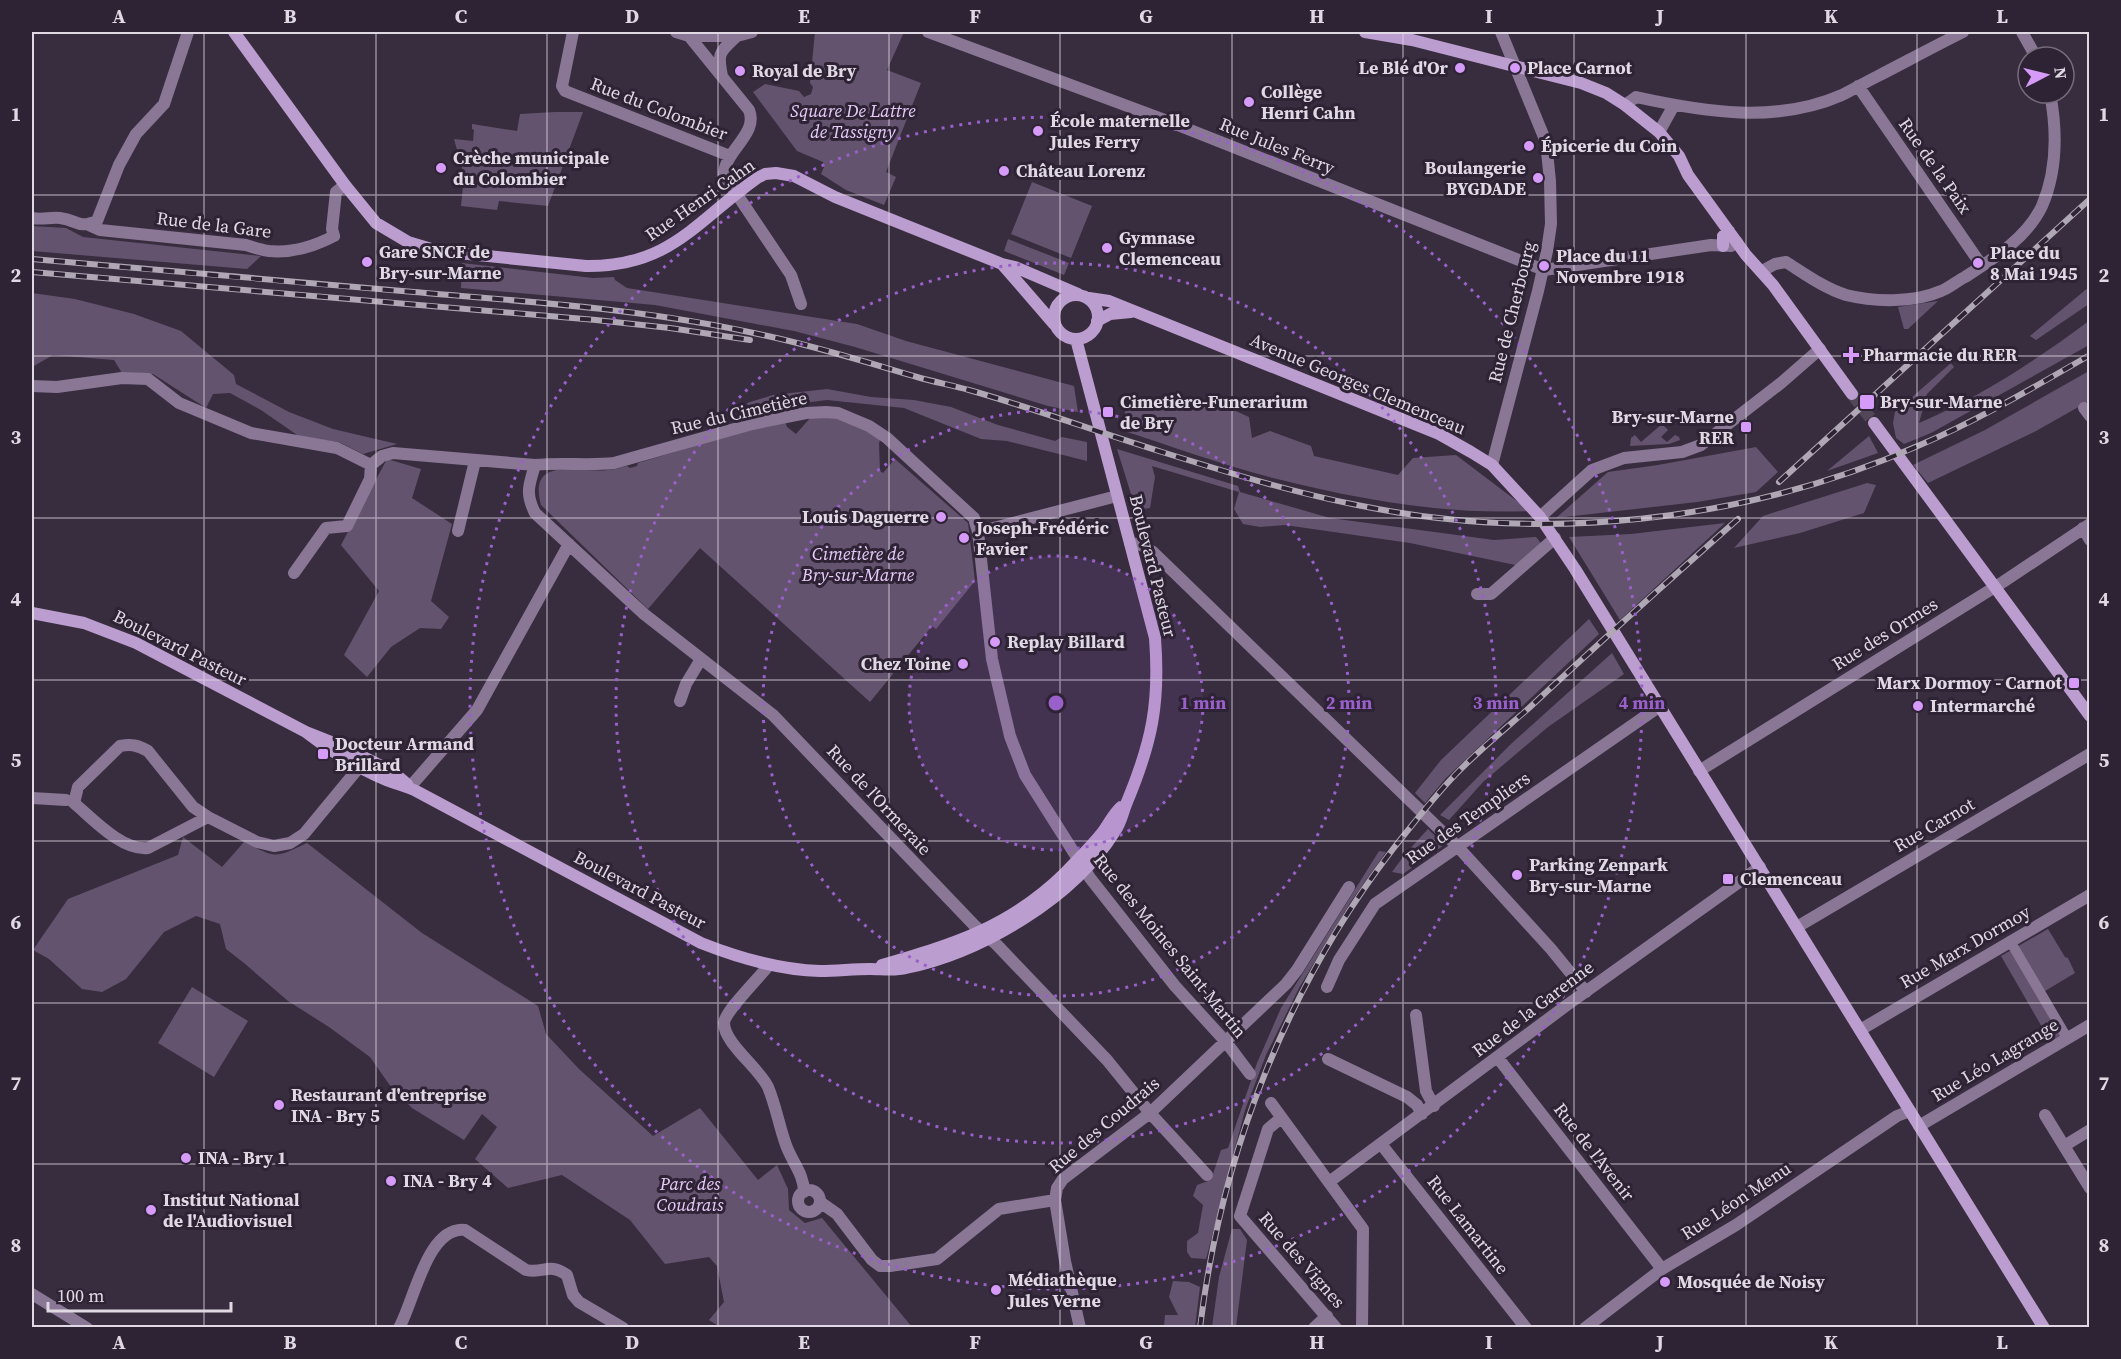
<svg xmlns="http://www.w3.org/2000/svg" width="2121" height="1359" viewBox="0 0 2121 1359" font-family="'Source Serif 4',serif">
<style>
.green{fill:#64536e}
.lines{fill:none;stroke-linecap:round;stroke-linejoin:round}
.secondary-tunnel{stroke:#514758;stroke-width:12;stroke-dasharray:12 6;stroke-linecap:butt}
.pedestrian{stroke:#8a7796;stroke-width:10}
.minor{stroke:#8a7796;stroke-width:12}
.secondary{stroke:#bc9dcf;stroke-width:12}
.rail-casing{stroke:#afa7b4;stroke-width:6}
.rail{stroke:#2e2335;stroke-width:4;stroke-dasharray:11;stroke-linecap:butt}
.grid{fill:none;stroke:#e0d9e4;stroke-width:1.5;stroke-opacity:0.55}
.ring{fill:none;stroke:#9960ca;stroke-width:3;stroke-dasharray:3 6}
.poi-dot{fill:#d69bf9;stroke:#2e2335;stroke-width:2}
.labels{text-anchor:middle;stroke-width:6;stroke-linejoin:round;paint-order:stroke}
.poi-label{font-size:18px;font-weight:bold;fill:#e0d9e4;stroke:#2e2335;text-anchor:start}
.street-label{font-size:18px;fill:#e0d9e4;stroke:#2e2335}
.park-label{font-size:18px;font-style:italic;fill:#e7cbf9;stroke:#2e2335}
.centre{fill:#9960ca;stroke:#2e2335;stroke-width:3}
.ring-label{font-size:18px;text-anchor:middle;font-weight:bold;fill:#9960ca;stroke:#2e2335;stroke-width:6;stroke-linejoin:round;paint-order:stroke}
.neatline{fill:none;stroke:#e0d9e4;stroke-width:2}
.grid-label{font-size:20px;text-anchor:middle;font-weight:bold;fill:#e0d9e4}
</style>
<rect width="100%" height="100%" fill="#382d3f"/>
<path class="green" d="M 815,32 L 904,32 L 887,70 L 921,83 L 886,172 L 896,177 L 884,205 L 846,190 L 821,174 L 824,167 L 823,162 L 797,151 L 753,92 L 765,84 L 799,91 L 804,97 L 811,94 L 813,87 L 810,83 Z
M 555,112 L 583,112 L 548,206 L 499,201 L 497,210 L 461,206 L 464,175 L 454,139 L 473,141 L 474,130 L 472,129 L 472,124 L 517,131 L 520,114 Z
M 1032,182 L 1092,206 L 1071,258 L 1011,234 Z
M 32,226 L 66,228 L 83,237 L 261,256 L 247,269 L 32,251 Z
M 1008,239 L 1069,263 L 1064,275 L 1004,251 Z
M 462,263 L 593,278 L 614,277 L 615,280 L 627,288 L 857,324 L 906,341 L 1074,386 L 1078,412 L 1048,406 L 855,347 L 794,331 L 655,305 L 461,288 Z
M 2089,287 L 2089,304 L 2036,340 L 2030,336 Z
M 32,293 L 75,299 L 134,314 L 181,331 L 234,375 L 236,384 L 289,412 L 333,429 L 397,444 L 363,454 L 339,442 L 300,437 L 261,410 L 230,393 L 213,394 L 206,408 L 153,374 L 122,373 L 114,360 L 53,355 L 32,367 Z
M 1938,301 L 1908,329 L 1904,329 L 1898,307 Z
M 2089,321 L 2089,345 L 1931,433 L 1904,444 L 1896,438 L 1893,423 L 1895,412 L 1951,363 L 1954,367 L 1927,394 L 1919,423 C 1981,397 2036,360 2089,321 Z
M 2089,371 L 2089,401 L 2036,431 L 1928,483 L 1913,465 L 1985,430 Z
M 827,389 L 871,397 L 914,400 L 951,407 L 998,425 L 1055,441 L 1062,437 L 1087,442 L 1087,461 L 1007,441 L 981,439 L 904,408 L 827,400 L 773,407 L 750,414 L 747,403 L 773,395 Z
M 1177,399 L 1218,403 L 1249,417 L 1252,438 L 1270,431 L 1311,446 L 1314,456 L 1398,475 L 1413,458 L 1456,455 L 1530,511 C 1443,515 1357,499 1273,478 C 1222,465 1171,446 1121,430 L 1127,403 L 1158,410 Z
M 831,414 L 881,434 L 879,444 L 880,471 L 883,473 L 895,459 L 968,523 L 975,581 L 936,629 L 932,626 L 870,702 L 700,548 L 648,609 L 541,505 C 527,454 581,474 608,470 C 614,470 621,467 627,466 L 630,468 L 637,466 L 638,463 L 755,428 L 785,421 L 787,427 L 796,434 L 811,417 Z
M 1662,424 L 1668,430 L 1661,437 L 1667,442 L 1675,435 L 1679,437 L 1680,440 L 1669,444 L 1630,446 L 1631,438 L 1635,435 L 1641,442 Z
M 1869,436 L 1878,453 L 1827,471 Z
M 1756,447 L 1778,472 L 1756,492 L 1697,502 L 1556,518 L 1608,472 L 1658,465 Z
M 1117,449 L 1238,486 L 1240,492 L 1330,518 L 1494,540 L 1536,537 L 1544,547 L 1520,566 L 1410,543 L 1285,525 L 1260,527 L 1243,524 L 1234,509 L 1239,492 L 1152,466 L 1155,477 L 1150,508 L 1136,510 Z
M 387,459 L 421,469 L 412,498 L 452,524 L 431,601 L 449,617 L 441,629 L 420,628 L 391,647 L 367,677 L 344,655 L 379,591 L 341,545 Z
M 1867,483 L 1876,485 L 1864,513 L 1800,533 L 1734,548 L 1763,516 Z
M 1725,523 L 1620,620 L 1569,537 L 1631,534 Z
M 1589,619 L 1599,634 L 1446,778 L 1425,803 L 1415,793 L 1441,760 Z
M 1612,653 L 1624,674 L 1548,727 L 1483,782 L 1449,820 L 1440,815 L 1512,743 Z
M 1428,829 L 1444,845 L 1403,874 L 1392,872 L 1406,853 Z
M 183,837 L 222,867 L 244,842 C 277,858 273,859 307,843 L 422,933 L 538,1006 L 546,1034 L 579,1069 L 653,1136 L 700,1108 L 758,1180 L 777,1165 L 788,1189 L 789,1210 L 805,1223 L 822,1218 L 912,1327 L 720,1327 L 709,1320 L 724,1302 L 717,1266 L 709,1257 L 665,1264 L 630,1220 L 562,1175 L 508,1188 L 475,1159 L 497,1127 L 482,1114 L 464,1140 L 412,1108 L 391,1087 L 370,1057 L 329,1027 L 288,1001 L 244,963 L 226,949 L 220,924 L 196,916 L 164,932 L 126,979 L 102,992 L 82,989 L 49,959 L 33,950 L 68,899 L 178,855 Z
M 1379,851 L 1386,852 L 1350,903 L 1299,988 L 1266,1055 L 1245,1110 L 1206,1259 L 1191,1258 L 1187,1252 L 1187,1241 L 1198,1233 L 1203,1205 L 1193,1196 L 1197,1185 L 1211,1180 L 1221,1150 L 1228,1148 L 1257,1063 L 1281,1008 Z
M 2048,929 L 2065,957 L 2068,958 L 2075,973 L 2045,991 L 2068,1031 L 2050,1041 L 2001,956 Z
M 192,987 L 248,1021 L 214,1077 L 158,1043 Z
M 1232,1229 L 1240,1229 L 1247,1240 L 1236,1327 L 1212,1327 L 1219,1277 Z
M 1173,1281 L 1189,1282 L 1200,1287 L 1195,1327 L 1164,1327 L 1165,1315 L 1178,1315 L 1169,1297 Z"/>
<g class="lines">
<path class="secondary-tunnel" d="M 1852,394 L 1874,423"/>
<path class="pedestrian" d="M 2010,941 L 2067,1038"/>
<path class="minor" d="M 573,32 L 562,86 L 565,91 L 730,156
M 676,32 L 689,36 L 749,110 C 759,134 724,151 724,175 L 791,275 L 801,304
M 928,32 L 1165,120 L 1544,270 L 1711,245 L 1731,246 L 1737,242
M 2022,32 L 2036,57
M 689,36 L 737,36 L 752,32
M 722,76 C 717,52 720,52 737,36
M 1858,86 L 1982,266
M 1625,105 L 1636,97 C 1704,112 1776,124 1842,95 C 1854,89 1866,82 1878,76 C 1907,61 1935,46 1963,32
M 1659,132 L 1674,105
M 32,218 C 43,220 50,217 60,218 C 78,220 77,229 97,221 L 119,165 L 136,134 L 164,104 L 188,32
M 89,225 L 100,230 L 246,245 C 253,247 261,250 269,251 C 291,253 315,246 334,236 L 332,229 L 336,192 L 345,185
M 1762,271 L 1775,264 L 1786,262 C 1805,274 1824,288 1846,295 C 1874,302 1914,303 1941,291 C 1949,288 1957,281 1965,277 C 1993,259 2027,238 2042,206 C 2057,171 2057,130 2050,93
M 32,386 L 57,387 L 122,378 L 148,379 L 179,403 L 251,433 L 337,448 L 371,465 L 382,456 L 393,453 L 535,465 C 562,462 588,466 614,463 L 752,424 L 806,413 L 826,412 L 838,413 L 869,426 L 887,438 L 974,518 L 978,532 L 992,659 L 1010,736 L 1025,775 L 1090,878 L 1175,986 L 1226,1042 L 1250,1074
M 2084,408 L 2090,416
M 535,465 C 529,485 525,493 535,513 L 644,614 L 773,715 L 974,925 L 997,945 L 1107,1060 L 1150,1113 L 1207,1175
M 1492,465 L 1538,291 L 1547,251 L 1551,224 L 1550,181 L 1546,142 L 1501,32
M 1540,517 L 1592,470 L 1624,458 L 1682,452 L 1701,445 L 1781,383 L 1820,349
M 2083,528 L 2090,540
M 458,531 L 475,461
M 978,532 L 1117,496
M 1130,543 L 1141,545 L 1153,552 L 1458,847 L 1551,949 L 1586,992
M 294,573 L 326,528 L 347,526 L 370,479 L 371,465
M 1477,594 L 1491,594 L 1555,538
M 680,701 L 686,684 L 701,659
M 1699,771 L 2003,582 L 2090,524
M 410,787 L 477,710 L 569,544
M 32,798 L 66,800
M 208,817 L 148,848 C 122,851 93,819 74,803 L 78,787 L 120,746 C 131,744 138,745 148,751 L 193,807 L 208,817 L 257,842 L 274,846 L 290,843 L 304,834 L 366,759
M 1797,927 L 2090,754
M 769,965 C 760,977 725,1011 724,1023 C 724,1043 759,1068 768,1087 C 776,1106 779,1126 786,1145 C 792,1162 804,1174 804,1192
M 1327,987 L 1339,960 L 1375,904 L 1660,706
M 1416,1015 L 1426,1091 L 1434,1106
M 1860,1030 L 2090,895
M 1498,1058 L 1662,1269
M 1328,1059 L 1407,1097 L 1417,1105 L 1422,1114
M 1271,1103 L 1363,1229 L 1362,1328
M 2045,1115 L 2064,1146
M 1281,1118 L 1268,1129 L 1240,1216 L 1336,1328
M 1919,1126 L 2090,1025
M 2090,1130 L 2064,1146 L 2090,1188
M 1381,1144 L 1526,1328
M 1329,1182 L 1567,1005 L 1760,867
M798 1201a11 11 0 1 1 22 0a11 11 0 1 1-22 0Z
M 820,1202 L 837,1214 L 872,1260 L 880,1266 L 890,1266 L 937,1259 L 999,1209 L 1055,1200
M 32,1294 L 87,1328
M 399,1328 C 414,1302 427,1226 465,1230 L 526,1270 C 545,1274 548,1262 567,1275 L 573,1295 L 579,1302 L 623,1328
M 1080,1328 L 1065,1261 L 1055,1200 L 1057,1188 L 1063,1179 L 1150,1113 L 1286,984 L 1297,970 L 1349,887
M 1314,1328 L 1327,1316
M 1585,1328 L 1662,1269 L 1736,1225 L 1897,1116 L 1910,1111"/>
<path class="secondary" d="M 234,32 L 345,185 L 376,223 L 408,242 L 438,251 L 586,266 C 670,267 695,222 757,178 L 765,174 L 776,173 L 794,176 L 835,197 L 1002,264 L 1015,267 L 1078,294
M 1365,32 L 1412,40 L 1581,83 L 1606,93 L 1625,105 L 1659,132 L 1679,156 L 1688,175 L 1746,255 L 1773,285 L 1852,394
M 1723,246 L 1723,236 L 1729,231
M 1002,264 L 1054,324
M1054 317a22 22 0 1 1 44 0a22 22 0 1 1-44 0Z
M 1089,298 L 1109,301 L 1439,434 L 1471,452 L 1492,465 L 1540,517 L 1575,569 L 2044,1328
M 1097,321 L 1110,314 L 1131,312
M 1874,423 L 2090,716
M 32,613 L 84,623 L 136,643 L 306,732 L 344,747 L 393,772 L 407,784
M 306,732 C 330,751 356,767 384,779 C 395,784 407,786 418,792 C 512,843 607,892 701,943 C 739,958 779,970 820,971 C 837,971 853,969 870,969 C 882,969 895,971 906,968 C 982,952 1074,898 1115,831 C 1121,823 1123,811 1127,802 C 1152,742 1160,703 1155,638 L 1076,339
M 882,965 C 954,944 1010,927 1065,873 C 1077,860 1091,847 1102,833 C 1109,824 1113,814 1121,807"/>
<defs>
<path id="rail" d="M 32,259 C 159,270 286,282 414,292 C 531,302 648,309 763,335 C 815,346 866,362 917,377 C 934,382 951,385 969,390 C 1033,408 1097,432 1162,452 C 1226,472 1291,492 1357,505 C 1544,544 1745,522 1920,445 C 1979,420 2034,387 2090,355
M 32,272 L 596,320 L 670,328 L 750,340
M 1779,482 L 2090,199
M 1200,1328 C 1221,1154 1286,988 1393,849 C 1413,824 1433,798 1455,775 C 1478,751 1504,730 1529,708 C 1598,644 1668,581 1738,519"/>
</defs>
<use href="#rail" class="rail-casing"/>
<use href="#rail" class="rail"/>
</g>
<path class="grid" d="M 204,32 L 204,1328M 376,32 L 376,1328M 547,32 L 547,1328M 718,32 L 718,1328M 889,32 L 889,1328M 1060,32 L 1060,1328M 1232,32 L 1232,1328M 1403,32 L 1403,1328M 1574,32 L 1574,1328M 1746,32 L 1746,1328M 1917,32 L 1917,1328M 32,195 L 2090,195M 32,356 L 2090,356M 32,518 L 2090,518M 32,680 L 2090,680M 32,841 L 2090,841M 32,1003 L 2090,1003M 32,1164 L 2090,1164"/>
<circle cx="1056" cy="703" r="147" fill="#9960ca" fill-opacity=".12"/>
<g class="ring">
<circle cx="1056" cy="703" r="147"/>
<circle cx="1056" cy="703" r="293"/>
<circle cx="1056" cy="703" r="440"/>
<circle cx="1056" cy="703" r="586"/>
</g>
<g class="poi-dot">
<circle cx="1460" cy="68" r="6"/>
<circle cx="1515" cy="68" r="6"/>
<circle cx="740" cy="71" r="6"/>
<circle cx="1249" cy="102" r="6"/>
<circle cx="1038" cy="131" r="6"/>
<circle cx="1529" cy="146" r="6"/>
<circle cx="441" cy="168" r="6"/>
<circle cx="1004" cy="171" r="6"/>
<circle cx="1538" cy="178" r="6"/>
<circle cx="1107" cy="248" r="6"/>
<circle cx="367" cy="262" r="6"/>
<circle cx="1978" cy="263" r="6"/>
<circle cx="1544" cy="266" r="6"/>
<path d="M1848 346h6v6h6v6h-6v6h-6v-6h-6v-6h6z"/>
<rect x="1859" y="394" width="16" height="16" rx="3"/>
<rect x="1102" y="406" width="12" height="12" rx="3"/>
<rect x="1740" y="421" width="12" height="12" rx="3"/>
<circle cx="941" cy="517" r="6"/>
<circle cx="964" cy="538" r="6"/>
<circle cx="995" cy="642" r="6"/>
<circle cx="963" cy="664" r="6"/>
<rect x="2068" y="677" width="12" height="12" rx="3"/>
<circle cx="1918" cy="706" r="6"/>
<rect x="317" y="748" width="12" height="12" rx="3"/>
<circle cx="1517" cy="875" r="6"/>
<rect x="1722" y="873" width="12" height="12" rx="3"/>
<circle cx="279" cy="1105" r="6"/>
<circle cx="186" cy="1158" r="6"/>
<circle cx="391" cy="1181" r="6"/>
<circle cx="151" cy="1210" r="6"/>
<circle cx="1665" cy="1282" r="6"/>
<circle cx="996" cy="1290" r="6"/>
</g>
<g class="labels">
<g class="poi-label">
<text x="1448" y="74" text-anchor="end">Le Blé d'Or</text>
<text x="1527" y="74">Place Carnot</text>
<text x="752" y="77">Royal de Bry</text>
<text x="1261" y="98">Collège<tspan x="1261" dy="21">Henri Cahn</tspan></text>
<text x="1050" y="127">École maternelle<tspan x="1050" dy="21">Jules Ferry</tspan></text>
<text x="1541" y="152">Épicerie du Coin</text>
<text x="453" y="164">Crèche municipale<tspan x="453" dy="21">du Colombier</tspan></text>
<text x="1526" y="174" text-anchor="end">Boulangerie<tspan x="1526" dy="21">BYGDADE</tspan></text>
<text x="1016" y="177">Château Lorenz</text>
<text x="1119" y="244">Gymnase<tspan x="1119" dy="21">Clemenceau</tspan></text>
<text x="379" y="258">Gare SNCF de<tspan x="379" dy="21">Bry-sur-Marne</tspan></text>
<text x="1990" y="259">Place du<tspan x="1990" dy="21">8 Mai 1945</tspan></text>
<text x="1556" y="262">Place du 11<tspan x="1556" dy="21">Novembre 1918</tspan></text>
<text x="1863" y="361">Pharmacie du RER</text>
<text x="1120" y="408">Cimetière-Funerarium<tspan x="1120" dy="21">de Bry</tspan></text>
<text x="1880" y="408">Bry-sur-Marne</text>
<text x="1734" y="423" text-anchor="end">Bry-sur-Marne<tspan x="1734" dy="21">RER</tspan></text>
<text x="929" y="523" text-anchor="end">Louis Daguerre</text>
<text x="976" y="534">Joseph-Frédéric<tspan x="976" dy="21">Favier</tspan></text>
<text x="1007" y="648">Replay Billard</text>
<text x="951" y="670" text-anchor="end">Chez Toine</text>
<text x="2062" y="689" text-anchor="end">Marx Dormoy - Carnot</text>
<text x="1930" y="712">Intermarché</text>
<text x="335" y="750">Docteur Armand<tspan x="335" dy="21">Brillard</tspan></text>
<text x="1529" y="871">Parking Zenpark<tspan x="1529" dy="21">Bry-sur-Marne</tspan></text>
<text x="1740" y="885">Clemenceau</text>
<text x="291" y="1101">Restaurant d'entreprise<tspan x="291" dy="21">INA - Bry 5</tspan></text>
<text x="198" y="1164">INA - Bry 1</text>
<text x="403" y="1187">INA - Bry 4</text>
<text x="163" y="1206">Institut National<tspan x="163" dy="21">de l'Audiovisuel</tspan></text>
<text x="1008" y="1286">Médiathèque<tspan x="1008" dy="21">Jules Verne</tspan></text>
<text x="1677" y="1288">Mosquée de Noisy</text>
</g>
<g class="street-label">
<text transform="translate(659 109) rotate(21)" y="6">Rue du Colombier</text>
<text transform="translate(1277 146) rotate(22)" y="6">Rue Jules Ferry</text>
<text transform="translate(1935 166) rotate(55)" y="6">Rue de la Paix</text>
<text transform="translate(700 200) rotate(-35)" y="6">Rue Henri Cahn</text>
<text transform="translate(214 225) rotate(7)" y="6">Rue de la Gare</text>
<text transform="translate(1512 312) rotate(-76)" y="6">Rue de Cherbourg</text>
<text transform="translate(1358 384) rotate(23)" y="6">Avenue Georges Clemenceau</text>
<text transform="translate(739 413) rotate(-13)" y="6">Rue du Cimetière</text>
<text transform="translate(1153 566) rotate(76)" y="6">Boulevard Pasteur</text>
<text transform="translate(1885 634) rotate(-32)" y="6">Rue des Ormes</text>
<text transform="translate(180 648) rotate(27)" y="6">Boulevard Pasteur</text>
<text transform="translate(879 800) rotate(47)" y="6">Rue de l'Ormeraie</text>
<text transform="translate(1468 818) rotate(-35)" y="6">Rue des Templiers</text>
<text transform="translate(1934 825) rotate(-30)" y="6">Rue Carnot</text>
<text transform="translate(640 890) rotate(28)" y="6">Boulevard Pasteur</text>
<text transform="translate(1170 946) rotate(51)" y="6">Rue des Moines Saint-Martin</text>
<text transform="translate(1965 947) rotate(-30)" y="6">Rue Marx Dormoy</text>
<text transform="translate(1533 1009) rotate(-37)" y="6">Rue de la Garenne</text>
<text transform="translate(1995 1060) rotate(-31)" y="6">Rue Léo Lagrange</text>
<text transform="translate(1104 1125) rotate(-40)" y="6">Rue des Coudrais</text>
<text transform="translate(1594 1152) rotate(52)" y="6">Rue de l'Avenir</text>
<text transform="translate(1736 1201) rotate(-33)" y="6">Rue Léon Menu</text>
<text transform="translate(1468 1225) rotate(52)" y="6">Rue Lamartine</text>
<text transform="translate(1302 1260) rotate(49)" y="6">Rue des Vignes</text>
</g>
<g class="park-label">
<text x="853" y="117">Square De Lattre<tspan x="853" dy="21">de Tassigny</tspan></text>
<text x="858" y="560">Cimetière de<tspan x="858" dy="21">Bry-sur-Marne</tspan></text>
<text x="690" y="1190">Parc des<tspan x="690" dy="21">Coudrais</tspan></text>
</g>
</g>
<circle cx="1056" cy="703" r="9" class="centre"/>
<g class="ring-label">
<text x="1203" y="709">1 min</text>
<text x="1349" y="709">2 min</text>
<text x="1496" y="709">3 min</text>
<text x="1642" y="709">4 min</text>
</g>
<rect width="2121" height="1359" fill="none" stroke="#2e2335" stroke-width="66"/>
<g transform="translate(2046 75) rotate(83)"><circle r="28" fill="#2e2335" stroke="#756c7b" stroke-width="1.5"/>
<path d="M0-4.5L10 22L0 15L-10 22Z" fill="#d69bf9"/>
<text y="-9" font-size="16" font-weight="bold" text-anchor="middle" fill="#e0d9e4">N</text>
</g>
<path d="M48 1302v9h183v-9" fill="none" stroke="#e0d9e4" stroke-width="3"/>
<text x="57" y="1302" font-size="18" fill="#e0d9e4" stroke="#2e2335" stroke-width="4.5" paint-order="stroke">100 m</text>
<rect x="33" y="33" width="2055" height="1293" class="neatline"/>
<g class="grid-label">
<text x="119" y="23">A</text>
<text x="290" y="23">B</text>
<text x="461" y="23">C</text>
<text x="632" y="23">D</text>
<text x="804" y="23">E</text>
<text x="975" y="23">F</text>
<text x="1146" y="23">G</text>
<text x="1317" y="23">H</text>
<text x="1489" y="23">I</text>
<text x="1660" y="23">J</text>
<text x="1831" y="23">K</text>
<text x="2002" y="23">L</text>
<text x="16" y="121">1</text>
<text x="2104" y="121">1</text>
<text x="16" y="282">2</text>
<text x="2104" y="282">2</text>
<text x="16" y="444">3</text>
<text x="2104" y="444">3</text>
<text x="16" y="606">4</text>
<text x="2104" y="606">4</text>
<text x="16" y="767">5</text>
<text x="2104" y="767">5</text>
<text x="16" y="929">6</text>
<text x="2104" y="929">6</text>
<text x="16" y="1090">7</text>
<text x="2104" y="1090">7</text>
<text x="16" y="1252">8</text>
<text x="2104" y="1252">8</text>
<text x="119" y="1349">A</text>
<text x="290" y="1349">B</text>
<text x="461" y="1349">C</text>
<text x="632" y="1349">D</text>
<text x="804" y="1349">E</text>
<text x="975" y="1349">F</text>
<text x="1146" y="1349">G</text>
<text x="1317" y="1349">H</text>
<text x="1489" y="1349">I</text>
<text x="1660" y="1349">J</text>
<text x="1831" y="1349">K</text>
<text x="2002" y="1349">L</text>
</g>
</svg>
